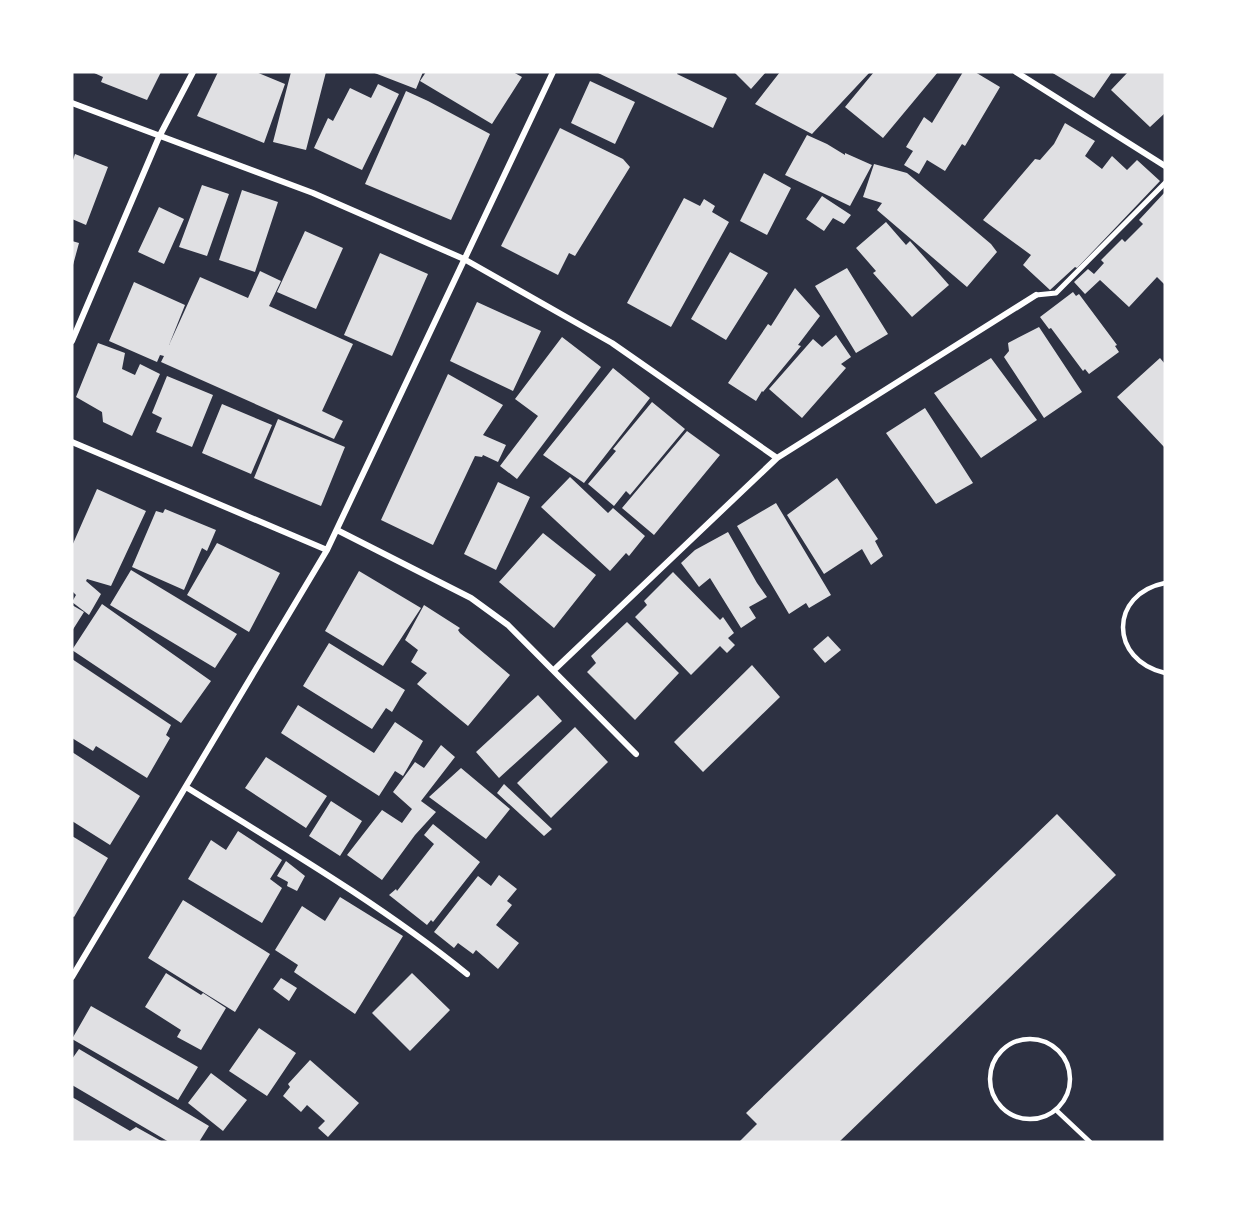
<svg xmlns="http://www.w3.org/2000/svg" width="1237" height="1214" viewBox="0 0 1237 1214" font-family="Karla,sans-serif">
<style>
.building{fill:#e0e0e3}
.lines{fill:none;stroke-linecap:round;stroke-linejoin:round}
.service{stroke:#fff;stroke-width:4.5}
.pedestrian{stroke:#fff;stroke-width:5}
.minor{stroke:#fff;stroke-width:6}
</style>
<rect width="100%" height="100%" fill="#2d3142"/>
<path class="building" d="M 92,72 L 161,72 L 147,100 L 101,82 L 103,77 Z
M 218,72 L 256,72 L 285,84 L 264,143 L 197,116 Z
M 291,72 L 326,72 L 306,150 L 273,142 Z
M 372,72 L 423,72 L 416,89 Z
M 426,72 L 513,72 L 522,77 L 492,124 L 420,81 Z
M 596,72 L 678,72 L 677,74 L 727,98 L 713,128 Z
M 734,72 L 766,72 L 751,89 Z
M 780,72 L 870,72 L 812,134 L 755,104 Z
M 874,72 L 938,72 L 883,138 L 845,107 Z
M 963,72 L 975,72 L 1000,87 L 965,146 L 962,144 L 945,171 L 927,160 L 919,174 L 904,165 L 913,151 L 906,147 L 924,117 L 932,123 Z
M 1051,72 L 1112,72 L 1094,98 Z
M 1128,72 L 1165,72 L 1165,113 L 1150,127 L 1111,90 Z
M 590,81 L 635,102 L 615,144 L 571,123 Z
M 378,84 L 399,94 L 362,170 L 314,148 L 328,118 L 333,121 L 350,88 L 371,98 Z
M 406,91 L 428,101 L 490,134 L 451,220 L 365,184 Z
M 1065,123 L 1095,141 L 1085,156 L 1102,169 L 1112,156 L 1127,170 L 1137,160 L 1160,181 L 1077,268 L 1075,267 L 1050,290 L 1023,265 L 1031,255 L 983,220 L 1035,159 L 1040,160 L 1054,144 Z
M 560,128 L 623,159 L 630,167 L 575,256 L 569,253 L 558,275 L 501,246 Z
M 807,135 L 827,144 L 845,155 L 845,153 L 872,165 L 850,206 L 785,175 Z
M 75,154 L 108,167 L 86,225 L 72,219 L 72,163 Z
M 874,164 L 907,173 L 991,244 L 997,252 L 967,287 L 877,210 L 882,203 L 863,197 Z
M 764,173 L 791,188 L 767,235 L 740,221 Z
M 202,185 L 229,194 L 207,256 L 179,247 Z
M 242,190 L 278,202 L 255,272 L 219,260 Z
M 1165,192 L 1165,285 L 1157,277 L 1129,307 L 1100,280 L 1085,294 L 1074,282 L 1088,269 L 1094,274 L 1104,263 L 1101,260 L 1122,239 L 1125,242 L 1143,224 L 1139,220 Z
M 822,196 L 851,215 L 844,224 L 833,218 L 824,231 L 806,219 Z
M 684,198 L 700,206 L 704,199 L 715,206 L 712,212 L 729,222 L 671,327 L 627,303 Z
M 159,207 L 184,219 L 164,264 L 138,252 Z
M 886,222 L 906,245 L 910,241 L 949,285 L 912,317 L 873,273 L 876,271 L 856,248 Z
M 305,231 L 343,248 L 316,309 L 277,292 Z
M 72,241 L 79,243 L 73,265 L 72,265 Z
M 730,252 L 768,273 L 726,340 L 691,319 Z
M 380,253 L 428,274 L 392,356 L 344,335 Z
M 847,268 L 888,334 L 856,353 L 815,286 Z
M 260,271 L 281,281 L 269,306 L 353,344 L 322,411 L 343,421 L 334,439 L 161,362 L 164,356 L 160,355 L 157,362 L 109,341 L 134,282 L 185,305 L 169,345 L 200,277 L 248,298 Z
M 795,288 L 820,316 L 798,345 L 801,346 L 763,392 L 762,391 L 756,401 L 728,383 L 768,324 L 771,326 Z
M 1073,292 L 1076,296 L 1079,294 L 1117,345 L 1115,346 L 1119,352 L 1089,374 L 1085,369 L 1083,371 L 1051,328 L 1049,329 L 1040,317 Z
M 477,302 L 541,331 L 513,391 L 450,361 Z
M 1039,327 L 1082,392 L 1044,418 L 1004,357 L 1009,351 L 1008,343 Z
M 836,335 L 851,357 L 841,364 L 846,368 L 802,418 L 769,389 L 813,339 L 822,347 Z
M 562,337 L 601,367 L 517,479 L 500,466 L 538,416 L 515,399 Z
M 98,343 L 125,353 L 122,369 L 135,375 L 140,364 L 160,374 L 132,436 L 103,422 L 102,412 L 76,397 Z
M 991,358 L 1037,420 L 981,458 L 934,393 Z
M 1160,358 L 1165,364 L 1165,448 L 1117,397 Z
M 613,368 L 650,398 L 584,483 L 543,455 Z
M 448,374 L 503,405 L 483,435 L 506,445 L 498,462 L 483,455 L 482,457 L 475,456 L 433,545 L 381,520 Z
M 167,376 L 213,395 L 192,447 L 156,432 L 162,418 L 152,413 Z
M 652,402 L 685,429 L 630,495 L 626,491 L 614,506 L 588,484 L 616,451 L 613,449 Z
M 222,404 L 272,425 L 251,474 L 202,453 Z
M 925,408 L 973,483 L 936,504 L 886,433 Z
M 278,419 L 345,447 L 321,506 L 254,478 Z
M 687,431 L 720,455 L 654,535 L 622,508 Z
M 570,477 L 608,513 L 613,508 L 645,536 L 629,556 L 626,553 L 610,571 L 541,507 Z
M 837,478 L 878,539 L 875,541 L 883,556 L 871,565 L 862,549 L 824,574 L 787,515 Z
M 498,482 L 530,497 L 496,570 L 464,554 Z
M 97,489 L 146,511 L 111,586 L 87,579 L 86,581 L 101,594 L 89,615 L 72,602 L 76,595 L 72,591 L 72,546 Z
M 776,503 L 831,595 L 809,608 L 806,603 L 789,614 L 737,526 Z
M 165,509 L 216,530 L 207,551 L 202,548 L 184,590 L 132,567 L 156,511 L 163,513 Z
M 728,532 L 757,583 L 767,597 L 749,607 L 756,618 L 741,628 L 710,578 L 699,587 L 681,563 L 695,550 Z
M 543,533 L 596,575 L 554,628 L 499,582 Z
M 217,543 L 280,573 L 249,632 L 187,595 Z
M 131,570 L 237,634 L 215,668 L 110,605 Z
M 359,571 L 421,608 L 383,666 L 325,631 Z
M 673,572 L 720,620 L 723,617 L 734,633 L 728,638 L 735,645 L 727,653 L 720,646 L 691,675 L 635,617 L 647,605 L 644,601 Z
M 102,604 L 211,681 L 181,723 L 72,650 Z
M 72,605 L 84,612 L 72,631 Z
M 424,605 L 460,628 L 458,630 L 460,633 L 510,675 L 468,726 L 417,684 L 427,673 L 411,662 L 418,650 L 405,640 Z
M 627,622 L 679,673 L 635,720 L 587,672 L 596,663 L 591,656 Z
M 828,636 L 841,650 L 825,663 L 813,649 Z
M 329,643 L 405,690 L 392,712 L 386,708 L 372,729 L 303,686 Z
M 72,659 L 171,725 L 166,735 L 170,738 L 147,778 L 96,746 L 93,751 L 72,738 Z
M 752,665 L 780,697 L 703,772 L 674,742 Z
M 538,695 L 562,721 L 499,778 L 476,752 Z
M 298,705 L 374,753 L 395,722 L 423,741 L 403,776 L 395,771 L 379,796 L 281,733 Z
M 575,727 L 608,762 L 551,818 L 517,783 Z
M 441,745 L 455,757 L 421,801 L 436,812 L 415,835 L 382,880 L 347,855 L 382,810 L 402,823 L 412,809 L 393,792 L 415,762 L 424,768 Z
M 72,752 L 140,796 L 110,845 L 72,821 Z
M 266,757 L 327,796 L 306,828 L 245,788 Z
M 461,768 L 510,809 L 486,839 L 429,797 Z
M 504,784 L 552,829 L 544,836 L 497,793 Z
M 331,801 L 362,821 L 340,856 L 309,836 Z
M 1057,814 L 1116,875 L 839,1142 L 739,1142 L 757,1124 L 746,1113 Z
M 433,824 L 480,862 L 433,922 L 431,920 L 427,925 L 389,895 L 396,889 L 397,891 L 434,844 L 424,835 Z
M 238,831 L 282,860 L 270,879 L 282,888 L 262,923 L 188,879 L 211,840 L 226,850 Z
M 72,836 L 108,858 L 74,917 L 72,916 Z
M 286,861 L 305,876 L 297,891 L 287,886 L 288,882 L 277,876 Z
M 499,875 L 517,889 L 507,901 L 512,905 L 496,925 L 519,943 L 498,969 L 476,950 L 473,954 L 458,943 L 454,948 L 434,932 L 478,876 L 491,886 Z
M 340,897 L 403,936 L 355,1014 L 294,972 L 298,965 L 275,950 L 302,906 L 325,921 Z
M 183,900 L 270,954 L 235,1012 L 148,958 Z
M 166,973 L 201,995 L 203,993 L 226,1008 L 201,1050 L 177,1037 L 181,1030 L 145,1007 Z
M 412,973 L 450,1010 L 410,1051 L 372,1013 Z
M 281,978 L 297,988 L 289,1001 L 273,989 Z
M 91,1006 L 198,1067 L 178,1100 L 72,1039 Z
M 259,1028 L 296,1053 L 267,1096 L 229,1071 Z
M 79,1049 L 209,1126 L 199,1142 L 169,1142 L 72,1085 L 72,1059 Z
M 310,1060 L 359,1103 L 328,1137 L 318,1128 L 325,1121 L 307,1105 L 301,1112 L 283,1096 L 290,1087 L 288,1084 Z
M 211,1073 L 247,1100 L 223,1131 L 188,1103 Z
M 72,1097 L 130,1131 L 136,1127 L 163,1142 L 72,1142 Z"/>
<g class="lines">
<path class="service" d="M 1165,583 C 1109,594 1109,660 1165,673
M990 1079a40 40 0 1 1 80 0a40 40 0 1 1-80 0Z
M 1056,1110 L 1090,1142"/>
<path class="pedestrian" d="M 1036,295 L 1056,293 L 1165,183"/>
<path class="minor" d="M 1016,72 L 1165,166
M 72,103 L 313,193 L 464,259 L 612,343 L 777,458
M 72,341 L 159,137 L 193,72
M 72,442 L 327,550
M 337,530 L 471,598 L 508,625 L 636,754
M 554,670 L 777,458 L 1036,295
M 186,787 C 281,846 379,903 467,974
M 72,977 L 327,550 L 553,72"/>
</g>
<rect width="1237" height="1214" fill="none" stroke="#ffffff" stroke-width="147"/>
</svg>
